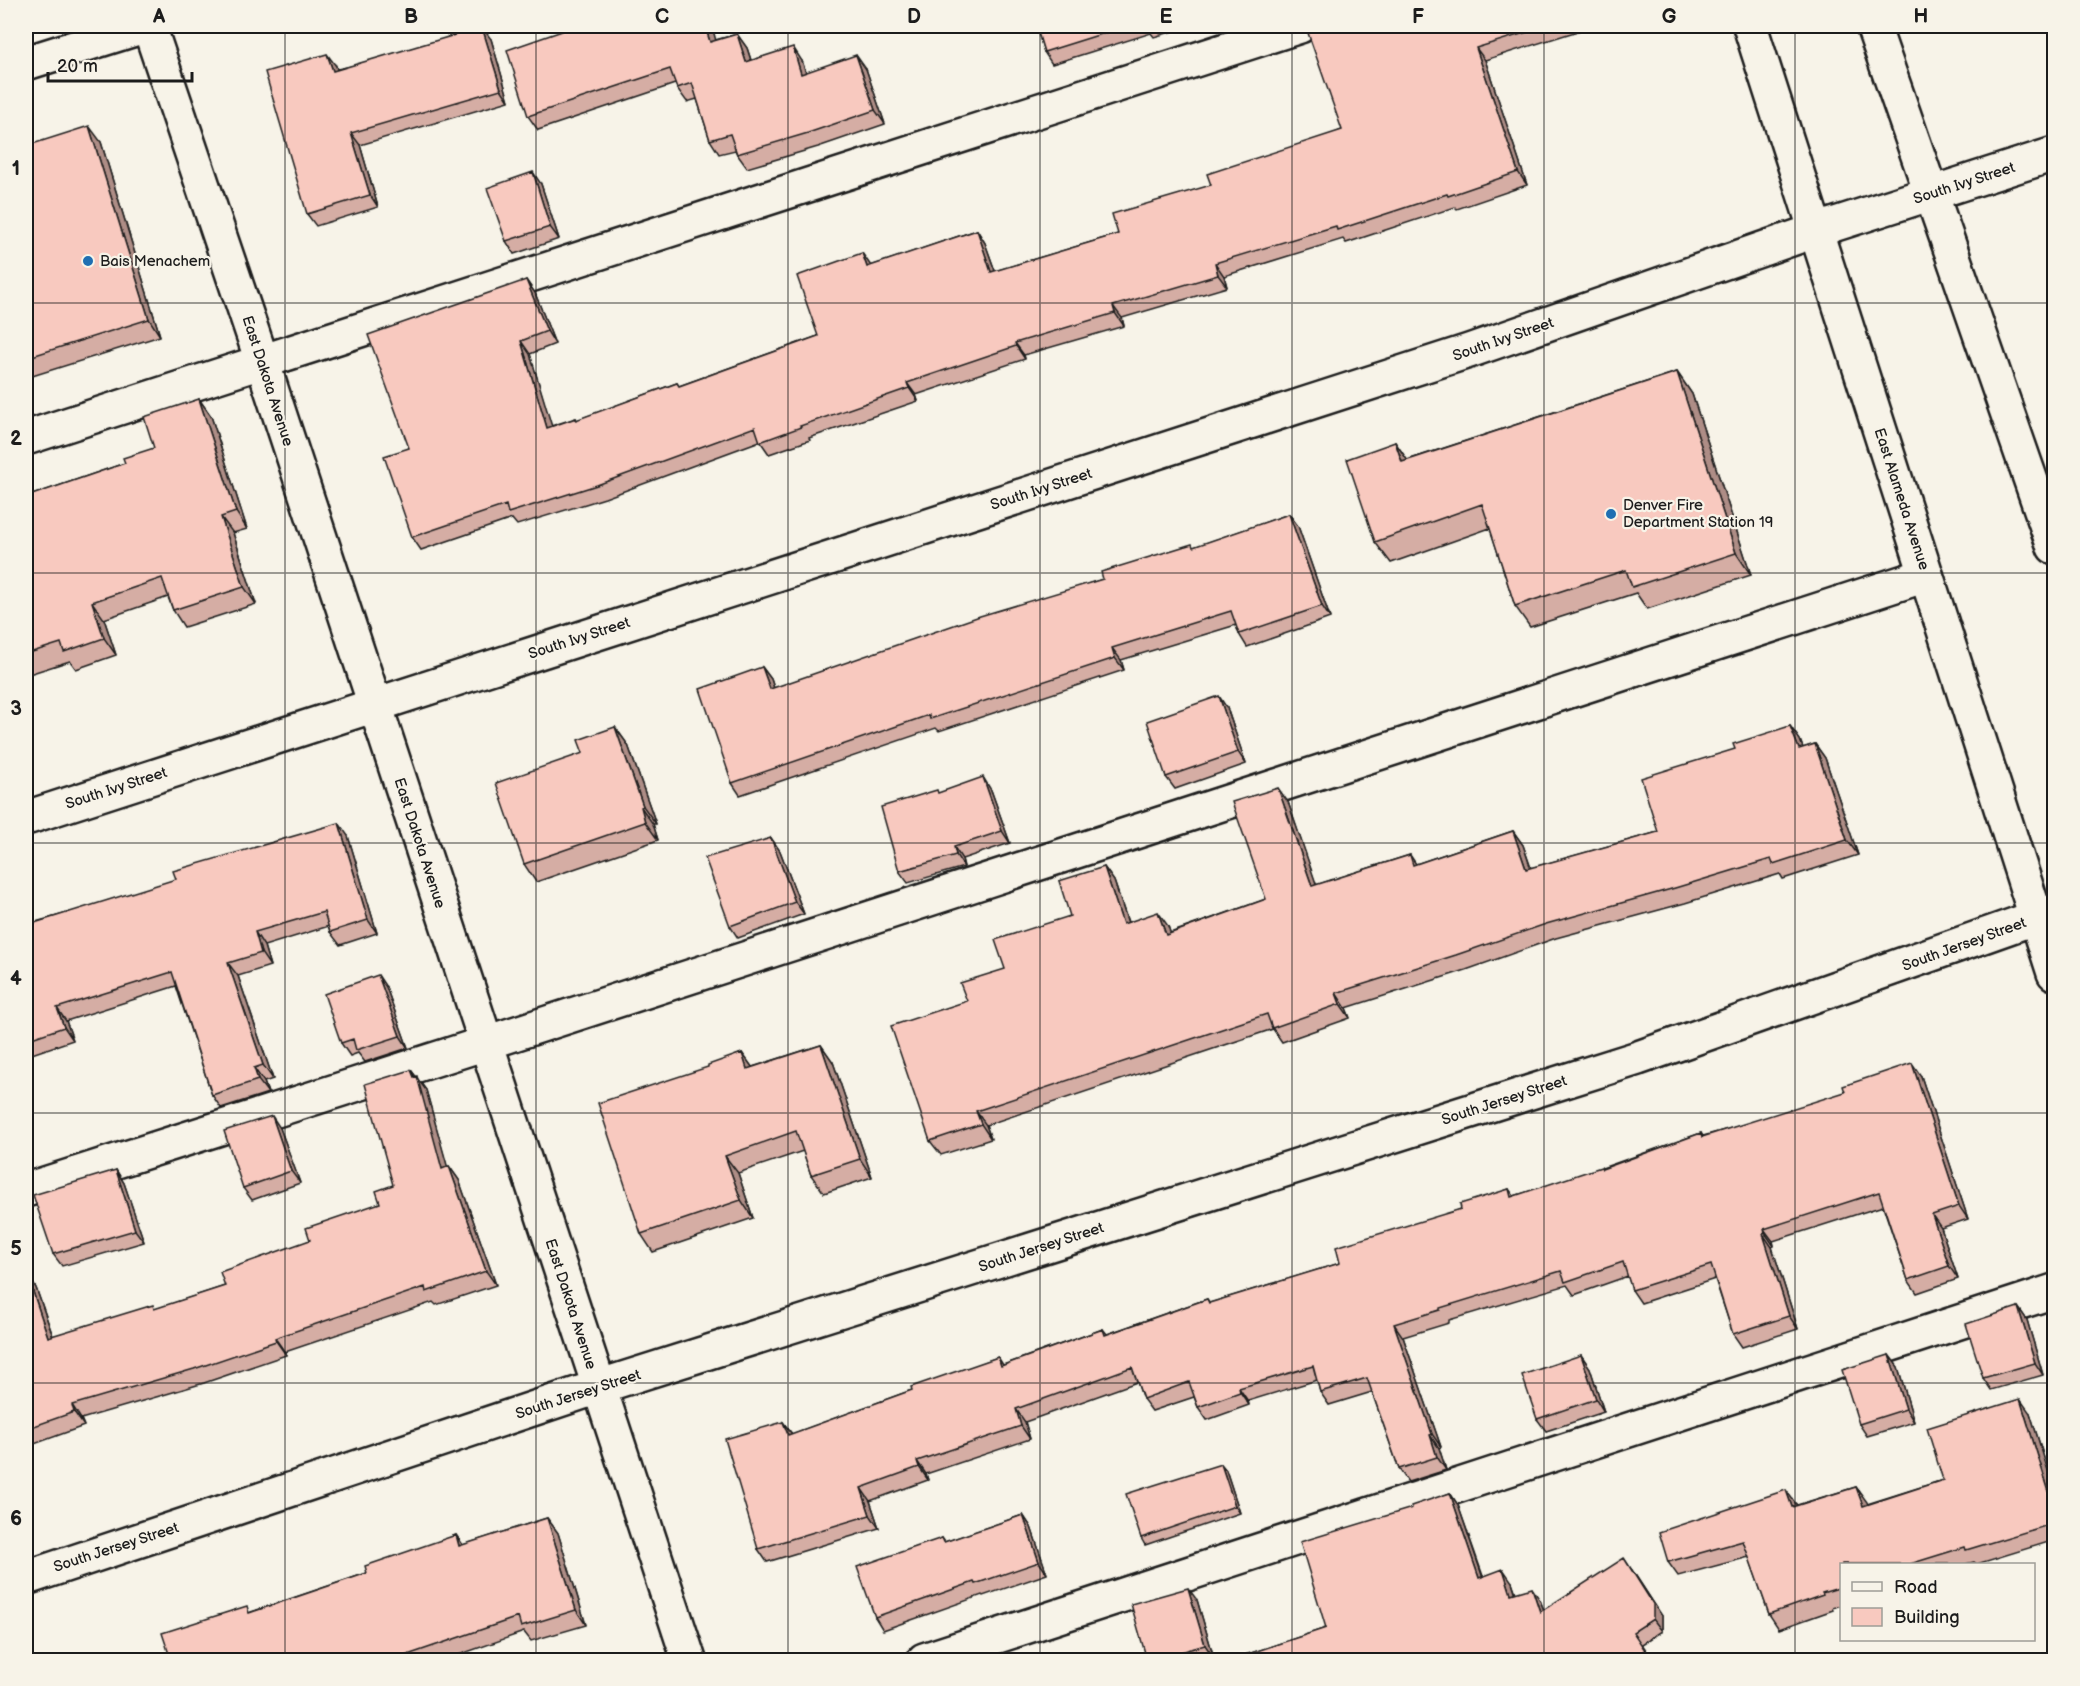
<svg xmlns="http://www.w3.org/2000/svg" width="2080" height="1686" viewBox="0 0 2080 1686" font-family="'Balsamiq Sans',sans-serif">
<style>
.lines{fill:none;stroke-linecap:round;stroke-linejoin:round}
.minor-casing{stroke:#1c1c1c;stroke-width:38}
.major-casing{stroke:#1c1c1c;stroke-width:38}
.minor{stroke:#f7f3e8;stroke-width:33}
.major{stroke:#f7f3e8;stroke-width:33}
.wall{fill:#d5ada4;stroke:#1c1c1c;stroke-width:1.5}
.shaded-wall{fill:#ae8d86;stroke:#1c1c1c;stroke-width:1.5}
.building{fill:#f8c9bf;stroke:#1c1c1c;stroke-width:1.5}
.grid{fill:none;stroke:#1c1c1c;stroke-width:1.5;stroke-opacity:0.55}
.poi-dot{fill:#1f6fb2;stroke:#f7f3e8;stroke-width:2}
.labels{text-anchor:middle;stroke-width:4.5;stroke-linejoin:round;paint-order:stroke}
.street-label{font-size:15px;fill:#1c1c1c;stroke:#f7f3e8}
.poi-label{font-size:15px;fill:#1c1c1c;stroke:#f7f3e8;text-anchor:start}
.neatline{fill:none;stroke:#1c1c1c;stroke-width:2}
.grid-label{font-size:20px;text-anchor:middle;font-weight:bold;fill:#1c1c1c}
</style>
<rect width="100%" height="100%" fill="#f7f3e8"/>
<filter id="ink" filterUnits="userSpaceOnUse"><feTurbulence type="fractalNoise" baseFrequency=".0167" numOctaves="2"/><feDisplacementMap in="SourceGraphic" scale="12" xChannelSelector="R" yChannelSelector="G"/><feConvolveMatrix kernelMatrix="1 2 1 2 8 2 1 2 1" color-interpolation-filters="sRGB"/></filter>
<g filter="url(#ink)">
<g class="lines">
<defs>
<path id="minor" d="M 149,26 L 262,361 L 689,1660
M 26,438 L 1300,26
M 26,818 L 1469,351 L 1817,230 L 2054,154
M 26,1190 L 486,1043 L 1926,575
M 26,1578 L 598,1387 L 1638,1058 L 2054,911
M 924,1660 L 2054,1291"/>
<path id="major" d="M 1750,26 L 2054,973
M 1873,26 L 2054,547
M 26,63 L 144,26"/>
</defs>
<use href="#minor" class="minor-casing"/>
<use href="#major" class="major-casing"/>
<use href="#minor" class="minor"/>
<use href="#major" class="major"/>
</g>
<path class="wall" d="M 560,26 L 712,26 L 715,40 L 737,34 L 747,48 L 751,60 L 802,61 L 806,72 L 866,69 L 885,124 L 818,147 L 747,168 L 737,154 L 735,150 L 719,154 L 710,140 L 697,99 L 687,102 L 677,88 L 675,84 L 538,130 L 528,116 L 562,31 Z
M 1036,26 L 1192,26 L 1154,37 L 1151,33 L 1052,64 L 1044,52 Z
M 1325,26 L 1580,26 L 1581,30 L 1485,60 L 1527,185 L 1457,209 L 1455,207 L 1346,243 L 1343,239 L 1224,276 L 1227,287 L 1122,318 L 1124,326 L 1024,355 L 1025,359 L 916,395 L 918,401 L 809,438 L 810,440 L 769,454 L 760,441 L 605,498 L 517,525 L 512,519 L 421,550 L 412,537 L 409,448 L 526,280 L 535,293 L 555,344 L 530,354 L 551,426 L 576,418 L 577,420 L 677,383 L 679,386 L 818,336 L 871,266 L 977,230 L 985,243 L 995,271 L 1118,234 L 1211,185 L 1342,130 Z
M 491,39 L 509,101 L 360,145 L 378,207 L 316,226 L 307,214 L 336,66 L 337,69 Z
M 101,142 L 160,336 L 26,378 L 26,146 Z
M 541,184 L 559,239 L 514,254 L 506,241 Z
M 1677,372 L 1692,394 L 1751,575 L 1647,609 L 1636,593 L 1530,627 L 1515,606 L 1490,528 L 1391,563 L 1375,542 L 1395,442 L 1407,460 Z
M 199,399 L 211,416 L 247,529 L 233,533 L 256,604 L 184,627 L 173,610 L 168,597 L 104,619 L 116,655 L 76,669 L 70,661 L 26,675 L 26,497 L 125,463 L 154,448 Z
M 1289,514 L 1298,526 L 1330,618 L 1247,647 L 1239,634 L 1236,625 L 1121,660 L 1124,670 L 939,731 L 936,728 L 740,795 L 732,783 L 762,667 L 771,679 L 774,688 L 1103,579 Z
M 1227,708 L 1246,764 L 1175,789 L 1166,777 Z
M 1790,726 L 1800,740 L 1803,748 L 1815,744 L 1825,758 L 1858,855 L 1783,879 L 1780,874 L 1685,903 L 1556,938 L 1466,970 L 1346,1008 L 1350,1018 L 1282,1042 L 1273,1029 L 986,1125 L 991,1139 L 941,1155 L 930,1141 L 967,1001 L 1005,969 L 1070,916 L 1104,867 L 1114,881 L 1128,922 L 1168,926 L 1170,933 L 1266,899 L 1288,802 L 1316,885 L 1410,855 L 1416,864 L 1513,831 L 1523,845 L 1531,868 L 1658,832 L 1735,749 Z
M 615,727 L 628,745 L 656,824 L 653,824 L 658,840 L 536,882 L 524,864 L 583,753 Z
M 991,790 L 1010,843 L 962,859 L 964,867 L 908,883 L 899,871 L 939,793 Z
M 348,836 L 377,933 L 340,945 L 330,932 L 329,926 L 264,946 L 270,966 L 238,976 L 273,1079 L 264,1082 L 268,1093 L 221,1108 L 212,1095 L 176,986 L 66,1021 L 73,1040 L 26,1056 L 26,924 L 28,924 Z
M 771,838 L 780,851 L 804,914 L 738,938 L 730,926 Z
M 386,987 L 408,1048 L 365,1062 L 358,1053 L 350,1056 L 341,1043 Z
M 821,1045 L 833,1062 L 872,1177 L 824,1193 L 811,1175 L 803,1151 L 738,1173 L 753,1218 L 653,1252 L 641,1234 L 708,1067 L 742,1053 L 752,1067 Z
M 411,1070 L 426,1090 L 447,1167 L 449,1166 L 459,1180 L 496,1285 L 436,1305 L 433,1302 L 285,1352 L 286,1355 L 204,1383 L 81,1419 L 84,1426 L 26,1447 L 26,1275 L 36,1288 L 53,1336 L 156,1309 L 225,1286 L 310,1240 L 380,1203 L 393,1185 Z
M 1921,1076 L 1968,1219 L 1941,1228 L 1958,1279 L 1917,1293 L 1908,1280 L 1883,1206 L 1773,1241 L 1774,1246 L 1772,1247 L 1798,1329 L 1742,1347 L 1733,1334 L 1715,1279 L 1641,1303 L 1632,1290 L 1628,1276 L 1574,1295 L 1567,1285 L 1449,1320 L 1449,1323 L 1403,1337 L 1441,1447 L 1439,1448 L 1446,1470 L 1408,1482 L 1399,1469 L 1372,1392 L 1329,1405 L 1320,1392 L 1317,1380 L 1248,1401 L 1249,1405 L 1207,1420 L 1198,1407 L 1194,1397 L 1152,1411 L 1143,1399 L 1137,1382 L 1025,1422 L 1030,1439 L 926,1474 L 928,1480 L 870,1501 L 879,1528 L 767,1562 L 758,1549 L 783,1422 L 792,1434 L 912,1390 L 998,1357 L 1003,1365 L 1103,1329 L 1107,1334 L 1207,1299 L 1210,1303 L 1340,1263 L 1461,1209 L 1509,1189 L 1514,1196 L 1602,1168 L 1701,1133 L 1703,1136 Z
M 280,1128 L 300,1183 L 252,1200 L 243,1188 Z
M 116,1170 L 124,1183 L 144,1242 L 62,1266 L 53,1254 Z
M 2018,1307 L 2027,1320 L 2043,1375 L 1991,1390 L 1983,1378 Z
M 1581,1355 L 1590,1368 L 1604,1412 L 1546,1431 L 1537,1419 Z
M 1889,1355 L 1898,1367 L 1914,1422 L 1867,1436 L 1859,1424 Z
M 2030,1413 L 2055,1493 L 2055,1540 L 1977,1564 L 1974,1562 L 1965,1564 L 1842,1564 L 1842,1605 L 1832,1608 L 1833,1610 L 1779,1629 L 1769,1614 L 1749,1557 L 1678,1576 L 1668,1562 L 1796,1504 L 1797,1505 L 1856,1487 L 1867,1504 L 1943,1480 Z
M 1221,1464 L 1226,1470 L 1240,1513 L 1145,1545 L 1141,1538 Z
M 1450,1493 L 1458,1505 L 1483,1576 L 1512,1582 L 1516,1593 L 1540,1600 L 1544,1610 L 1632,1570 L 1662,1616 L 1662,1631 L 1642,1644 L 1653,1660 L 1230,1660 L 1326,1628 L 1412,1508 Z
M 1023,1515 L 1031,1527 L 1047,1574 L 983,1596 L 982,1595 L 883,1630 L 875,1617 L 942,1538 L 945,1542 Z
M 547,1518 L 558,1533 L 586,1625 L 531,1641 L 524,1632 L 444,1660 L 171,1660 L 251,1612 L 367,1573 L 456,1535 L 463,1545 Z
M 1197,1600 L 1214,1658 L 1204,1660 L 1147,1660 Z"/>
<path class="shaded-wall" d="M 705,26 L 712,26 L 720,56 L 710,42 Z
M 482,27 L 491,39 L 509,101 L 501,89 Z
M 737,34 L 747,48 L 756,76 L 746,62 Z
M 793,47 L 802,61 L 811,88 L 801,74 Z
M 1476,48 L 1485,60 L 1527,185 L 1518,172 Z
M 327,54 L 336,66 L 341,83 L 333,71 Z
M 856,55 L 866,69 L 885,124 L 875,110 Z
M 89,126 L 101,142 L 160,336 L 149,319 Z
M 351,133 L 360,145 L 378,207 L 370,195 Z
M 533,172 L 541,184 L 559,239 L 550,227 Z
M 977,230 L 985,243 L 1000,285 L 991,272 Z
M 862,253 L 871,266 L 867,267 Z
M 1215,263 L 1224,276 L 1227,287 L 1218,275 Z
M 526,280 L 535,293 L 555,344 L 547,331 Z
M 1113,306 L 1122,318 L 1124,326 L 1115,313 Z
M 521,341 L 530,354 L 556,440 L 547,428 Z
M 1015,343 L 1024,355 L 1025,359 L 1016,346 Z
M 1677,372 L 1692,394 L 1751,575 L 1736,553 Z
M 907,383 L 916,395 L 918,401 L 909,388 Z
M 199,399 L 211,416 L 247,529 L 236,512 Z
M 1395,442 L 1410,464 L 1402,462 Z
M 1289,514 L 1298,526 L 1330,618 L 1322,606 Z
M 221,517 L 233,533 L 256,604 L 244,587 Z
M 92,602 L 104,619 L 116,655 L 104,638 Z
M 1112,648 L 1121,660 L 1124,670 L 1115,658 Z
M 762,667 L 771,679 L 778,701 L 770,689 Z
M 1219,696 L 1227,708 L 1246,764 L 1238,752 Z
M 1790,726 L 1800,740 L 1809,764 L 1799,749 Z
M 615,727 L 628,745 L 656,824 L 643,806 Z
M 1815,744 L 1825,758 L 1858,855 L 1847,840 Z
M 983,777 L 991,790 L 1010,843 L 1002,831 Z
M 1278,788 L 1288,802 L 1322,901 L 1312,886 Z
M 641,807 L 653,824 L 658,840 L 645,822 Z
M 339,823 L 348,836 L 377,933 L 368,920 Z
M 1513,831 L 1523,845 L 1536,884 L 1526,869 Z
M 771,838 L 780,851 L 804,914 L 795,902 Z
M 954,847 L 962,859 L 964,867 L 956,855 Z
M 1104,867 L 1114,881 L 1133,938 L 1123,924 Z
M 1158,912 L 1168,926 L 1176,949 L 1166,935 Z
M 255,932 L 264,946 L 270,966 L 261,953 Z
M 228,963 L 238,976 L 273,1079 L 263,1065 Z
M 378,975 L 386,987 L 408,1048 L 400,1036 Z
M 1336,993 L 1346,1008 L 1350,1018 L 1340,1004 Z
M 57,1008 L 66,1021 L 73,1040 L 64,1027 Z
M 821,1045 L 833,1062 L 872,1177 L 860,1159 Z
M 742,1053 L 755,1071 L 747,1069 Z
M 1912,1063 L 1921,1076 L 1968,1219 L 1959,1206 Z
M 254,1068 L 264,1082 L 268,1093 L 258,1080 Z
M 411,1070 L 426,1090 L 452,1183 L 442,1169 Z
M 976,1111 L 986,1125 L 991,1139 L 981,1124 Z
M 272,1116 L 280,1128 L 300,1183 L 291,1171 Z
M 725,1156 L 738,1173 L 753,1218 L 741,1200 Z
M 449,1166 L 459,1180 L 496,1285 L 486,1271 Z
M 116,1170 L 124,1183 L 144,1242 L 135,1230 Z
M 1932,1215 L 1941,1228 L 1958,1279 L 1949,1266 Z
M 1764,1229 L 1773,1241 L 1774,1246 L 1765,1233 Z
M 1763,1234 L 1772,1247 L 1798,1329 L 1789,1316 Z
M 27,1274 L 36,1288 L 58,1351 L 48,1337 Z
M 2018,1307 L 2027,1320 L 2043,1375 L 2035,1363 Z
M 1394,1324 L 1403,1337 L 1441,1447 L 1432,1434 Z
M 275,1338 L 285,1352 L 286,1355 L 276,1341 Z
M 1581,1355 L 1590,1368 L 1604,1412 L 1596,1399 Z
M 1889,1355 L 1898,1367 L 1914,1422 L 1906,1409 Z
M 1239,1388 L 1248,1401 L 1249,1405 L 1240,1392 Z
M 2020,1399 L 2030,1413 L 2055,1493 L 2055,1511 Z
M 72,1405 L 81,1419 L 84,1426 L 74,1412 Z
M 1016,1409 L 1025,1422 L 1030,1439 L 1021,1426 Z
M 783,1422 L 792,1434 L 788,1435 Z
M 1430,1435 L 1439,1448 L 1446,1470 L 1437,1457 Z
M 917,1461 L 926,1474 L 928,1480 L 919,1467 Z
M 1221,1464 L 1226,1470 L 1240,1513 L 1235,1506 Z
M 1856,1487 L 1867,1502 L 1873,1521 L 1863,1506 Z
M 861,1488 L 870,1501 L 879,1528 L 870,1515 Z
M 1786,1490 L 1796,1504 L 1802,1521 L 1792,1507 Z
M 1450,1493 L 1458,1505 L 1487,1590 L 1479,1578 Z
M 1023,1515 L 1031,1527 L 1047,1574 L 1039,1562 Z
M 547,1518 L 558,1533 L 586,1625 L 576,1610 Z
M 456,1535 L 466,1550 L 459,1546 Z
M 1624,1558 L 1662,1616 L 1662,1631 L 1653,1619 Z
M 1503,1569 L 1512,1582 L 1520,1607 L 1511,1594 Z
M 1188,1588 L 1197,1600 L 1214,1658 L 1205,1645 Z
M 1532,1588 L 1540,1600 L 1549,1624 L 1540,1612 Z"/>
<path class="building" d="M 560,26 L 705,26 L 710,42 L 737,34 L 746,62 L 793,47 L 801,74 L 856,55 L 875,110 L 808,133 L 737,154 L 730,134 L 710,140 L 692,83 L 677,88 L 670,69 L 528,116 L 507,50 L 562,31 Z
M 1036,26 L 1127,26 L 1044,52 Z
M 1325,26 L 1548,26 L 1476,48 L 1518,172 L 1448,196 L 1447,194 L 1337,230 L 1336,226 L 1215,263 L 1218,275 L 1113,306 L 1115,313 L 1015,343 L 1016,346 L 907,383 L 909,388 L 800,426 L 801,427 L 760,442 L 755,427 L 597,485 L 508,513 L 506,505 L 412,537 L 384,456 L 409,448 L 368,335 L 526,280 L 547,331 L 521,341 L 547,428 L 576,418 L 576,420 L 677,383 L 679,386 L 818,336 L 797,276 L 862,253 L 867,267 L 977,230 L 991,272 L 1118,234 L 1112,214 L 1211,185 L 1207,174 L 1342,130 L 1308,33 L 1326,27 Z
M 482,27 L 501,89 L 351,133 L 370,195 L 307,214 L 265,72 L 327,54 L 333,71 Z
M 89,126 L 149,319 L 26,358 L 26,146 Z
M 533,172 L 550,227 L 506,241 L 487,188 Z
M 1677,372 L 1736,553 L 1632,587 L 1626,570 L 1515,606 L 1482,504 L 1375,542 L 1347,459 L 1395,442 L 1402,462 Z
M 199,399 L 236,512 L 221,517 L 244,587 L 173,610 L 162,578 L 92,602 L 104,638 L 64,652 L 61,643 L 26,654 L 26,497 L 125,463 L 123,458 L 154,448 L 144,417 Z
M 1289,514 L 1322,606 L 1239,634 L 1231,611 L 1112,648 L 1115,658 L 930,719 L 929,715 L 732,783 L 700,689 L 762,667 L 770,689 L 980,616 L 1103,579 L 1101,572 L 1192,544 L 1193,547 Z
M 1219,696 L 1238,752 L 1166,777 L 1147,721 Z
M 1790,726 L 1799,749 L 1815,744 L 1847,840 L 1773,864 L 1771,859 L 1675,888 L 1546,924 L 1456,955 L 1336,993 L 1340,1004 L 1272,1028 L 1267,1014 L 976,1111 L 981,1124 L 930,1141 L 891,1026 L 967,1001 L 960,983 L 1005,969 L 995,940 L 1070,916 L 1059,881 L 1104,867 L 1123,924 L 1158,912 L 1166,935 L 1266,899 L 1232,802 L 1278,788 L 1312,886 L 1410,855 L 1413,865 L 1513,831 L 1526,869 L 1658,832 L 1641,778 L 1735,749 L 1733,744 Z
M 615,727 L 643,806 L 641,807 L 645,822 L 524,864 L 496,783 L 583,753 L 578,740 Z
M 983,777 L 1002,831 L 954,847 L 956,855 L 899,871 L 881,807 L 937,790 L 938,793 Z
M 339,823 L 368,920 L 330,932 L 324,912 L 255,932 L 261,953 L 228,963 L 263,1065 L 254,1068 L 258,1080 L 212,1095 L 172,972 L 57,1008 L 64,1027 L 26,1040 L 26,924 L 28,923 L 28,925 L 176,879 L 173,871 Z
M 771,838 L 795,902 L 730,926 L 705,858 Z
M 378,975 L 400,1036 L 356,1050 L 353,1039 L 341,1043 L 324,994 Z
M 821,1045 L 860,1159 L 811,1175 L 796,1131 L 725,1156 L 741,1200 L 641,1234 L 598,1103 L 708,1067 L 708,1065 L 742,1053 L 747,1069 Z
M 1912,1063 L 1959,1206 L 1932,1215 L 1949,1266 L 1908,1280 L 1879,1192 L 1764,1229 L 1765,1233 L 1763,1234 L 1789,1316 L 1733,1334 L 1711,1265 L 1632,1290 L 1623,1262 L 1565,1282 L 1561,1271 L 1440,1308 L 1440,1310 L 1394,1324 L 1432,1434 L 1430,1435 L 1437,1457 L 1399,1469 L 1367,1378 L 1320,1392 L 1313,1366 L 1239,1388 L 1240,1392 L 1198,1407 L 1189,1382 L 1143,1399 L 1132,1367 L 1016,1409 L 1021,1426 L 917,1461 L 919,1467 L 861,1488 L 870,1515 L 758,1549 L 725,1439 L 783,1422 L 788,1435 L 912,1390 L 911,1387 L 998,1357 L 1001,1366 L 1103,1329 L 1105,1335 L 1207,1299 L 1209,1303 L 1340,1263 L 1336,1247 L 1461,1209 L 1460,1204 L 1509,1189 L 1511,1197 L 1601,1167 L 1602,1169 L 1701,1133 L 1702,1137 L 1845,1092 L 1843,1086 Z
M 411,1070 L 414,1077 L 417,1076 L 442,1169 L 449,1166 L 486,1271 L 426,1292 L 425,1287 L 275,1338 L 276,1341 L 194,1369 L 72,1405 L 74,1412 L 26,1429 L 26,1275 L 27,1274 L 48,1337 L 153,1305 L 154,1309 L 225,1286 L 220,1272 L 310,1240 L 306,1228 L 380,1203 L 376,1191 L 393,1185 L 365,1084 Z
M 272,1116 L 291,1171 L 243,1188 L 224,1131 Z
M 116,1170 L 135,1230 L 53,1254 L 33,1195 Z
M 2018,1307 L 2035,1363 L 1983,1378 L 1966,1324 Z
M 1581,1355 L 1596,1399 L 1537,1419 L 1522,1375 Z
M 1889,1355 L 1906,1409 L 1859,1424 L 1842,1370 Z
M 2020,1399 L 2055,1511 L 2055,1523 L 1966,1550 L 1965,1547 L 1910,1564 L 1842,1564 L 1842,1587 L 1822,1593 L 1823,1595 L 1769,1614 L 1743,1541 L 1668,1562 L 1659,1532 L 1786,1490 L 1792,1507 L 1856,1487 L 1863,1506 L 1943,1480 L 1927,1428 Z
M 1221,1464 L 1235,1506 L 1141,1538 L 1126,1494 Z
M 1450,1493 L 1479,1578 L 1503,1569 L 1511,1594 L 1532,1588 L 1540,1612 L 1624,1558 L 1653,1604 L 1653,1619 L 1633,1632 L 1645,1650 L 1629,1660 L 1230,1660 L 1326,1628 L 1300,1542 L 1412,1508 L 1411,1506 Z
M 1023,1515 L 1039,1562 L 975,1584 L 974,1582 L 875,1617 L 857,1567 L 942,1538 L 944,1542 Z
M 547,1518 L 576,1610 L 521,1627 L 518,1617 L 393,1660 L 171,1660 L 162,1633 L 247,1606 L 249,1613 L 367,1573 L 365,1566 L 456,1535 L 459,1546 Z
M 1188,1588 L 1205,1645 L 1153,1660 L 1147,1660 L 1131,1604 Z"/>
</g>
<path class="grid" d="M 285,26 L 285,1660M 536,26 L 536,1660M 788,26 L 788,1660M 1040,26 L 1040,1660M 1292,26 L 1292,1660M 1544,26 L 1544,1660M 1795,26 L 1795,1660M 26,303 L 2054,303M 26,573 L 2054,573M 26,843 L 2054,843M 26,1113 L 2054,1113M 26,1383 L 2054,1383"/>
<g class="poi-dot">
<circle cx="88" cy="261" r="6"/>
<circle cx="1611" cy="514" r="6"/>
</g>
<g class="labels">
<g class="street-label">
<text transform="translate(1964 183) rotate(-18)" y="5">South Ivy Street</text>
<text transform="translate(1503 339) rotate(-19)" y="5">South Ivy Street</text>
<text transform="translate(268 381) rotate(72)" y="5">East Dakota Avenue</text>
<text transform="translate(1041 489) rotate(-18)" y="5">South Ivy Street</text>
<text transform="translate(1902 499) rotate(72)" y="5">East Alameda Avenue</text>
<text transform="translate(579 638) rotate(-18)" y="5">South Ivy Street</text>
<text transform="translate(116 788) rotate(-18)" y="5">South Ivy Street</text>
<text transform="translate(420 843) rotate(72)" y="5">East Dakota Avenue</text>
<text transform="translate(1964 944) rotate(-20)" y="5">South Jersey Street</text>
<text transform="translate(1504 1100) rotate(-18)" y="5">South Jersey Street</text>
<text transform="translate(1041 1247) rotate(-18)" y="5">South Jersey Street</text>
<text transform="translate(571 1304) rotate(72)" y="5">East Dakota Avenue</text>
<text transform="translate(578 1394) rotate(-18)" y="5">South Jersey Street</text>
<text transform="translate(116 1547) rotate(-18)" y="5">South Jersey Street</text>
</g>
<g class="poi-label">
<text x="100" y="266">Bais Menachem</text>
<text x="1623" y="510">Denver Fire<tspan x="1623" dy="17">Department Station 19</tspan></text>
</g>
</g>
<rect width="2080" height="1686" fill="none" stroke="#f7f3e8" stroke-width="66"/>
<rect x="1840" y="1563" width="195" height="78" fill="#f7f3e8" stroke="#9f9d96" stroke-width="1.5"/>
<rect x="1852" y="1582" width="30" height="9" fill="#f7f3e8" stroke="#9f9d96" stroke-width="1.5"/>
<text x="1894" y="1593" font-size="18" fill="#1c1c1c">Road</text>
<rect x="1852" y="1608" width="30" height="18" fill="#f8c9bf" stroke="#9f9d96" stroke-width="1.5"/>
<text x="1894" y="1623" font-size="18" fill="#1c1c1c">Building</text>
<path d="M48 72v9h144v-9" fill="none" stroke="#1c1c1c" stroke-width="3"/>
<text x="57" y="72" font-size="18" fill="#1c1c1c" stroke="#f7f3e8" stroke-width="4.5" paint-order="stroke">20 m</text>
<rect x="33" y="33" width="2014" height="1620" class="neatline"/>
<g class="grid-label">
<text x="159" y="23">A</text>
<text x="411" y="23">B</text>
<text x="662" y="23">C</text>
<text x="914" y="23">D</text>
<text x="1166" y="23">E</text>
<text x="1418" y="23">F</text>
<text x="1669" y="23">G</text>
<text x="1921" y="23">H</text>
<text x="16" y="175">1</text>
<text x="16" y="445">2</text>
<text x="16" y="715">3</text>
<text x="16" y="985">4</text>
<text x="16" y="1255">5</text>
<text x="16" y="1525">6</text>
</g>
</svg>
